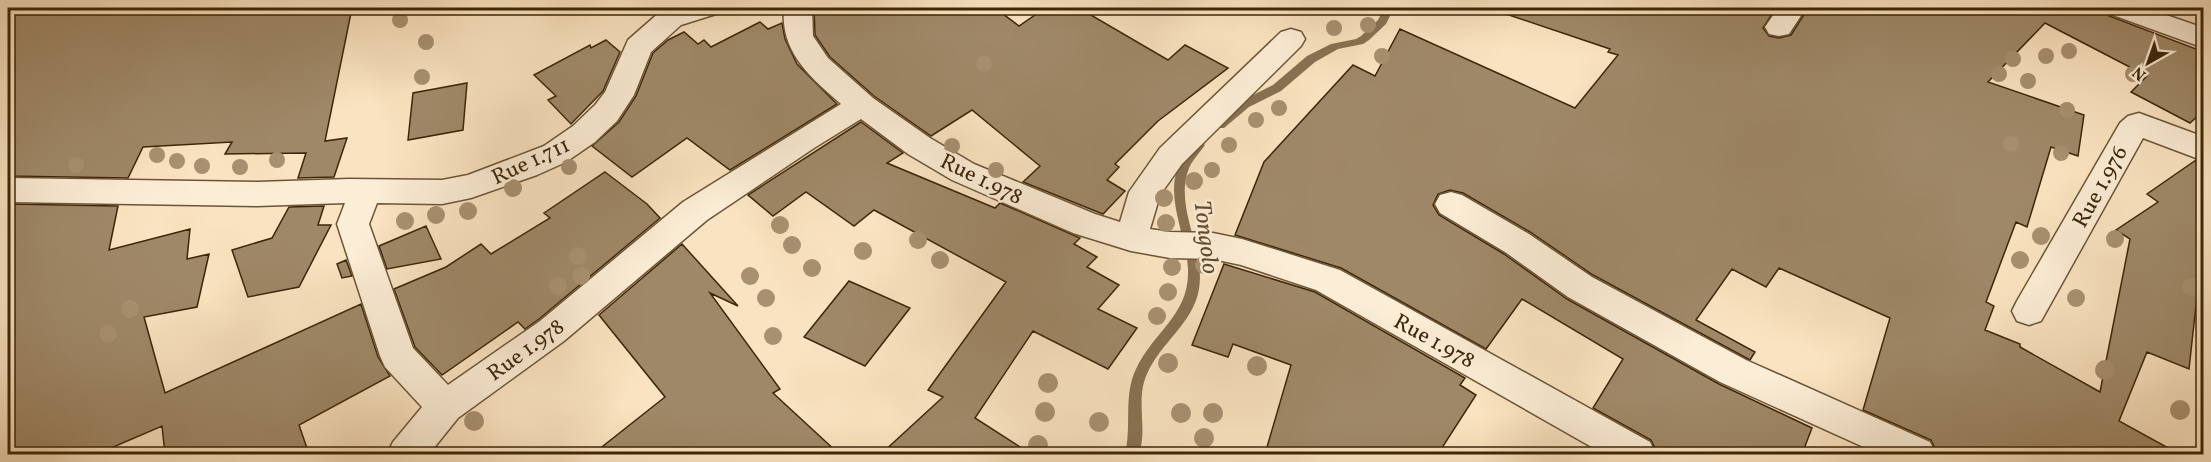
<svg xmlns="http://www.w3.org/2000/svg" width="2211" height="462" viewBox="0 0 2211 462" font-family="Vollkorn,serif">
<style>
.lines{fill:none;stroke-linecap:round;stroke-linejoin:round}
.stream{fill:#887152;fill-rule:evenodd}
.building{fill:#9f8868;stroke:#3d2609;stroke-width:1.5}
.minor-casing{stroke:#6c5537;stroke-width:3}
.minor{fill:#fcedd6;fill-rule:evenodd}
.tree{fill:#a89070}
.labels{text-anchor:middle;stroke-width:5;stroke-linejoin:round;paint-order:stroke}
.street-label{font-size:22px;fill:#3d2609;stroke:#fcedd6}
.water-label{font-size:24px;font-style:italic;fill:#624c2d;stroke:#fcedd6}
</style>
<rect width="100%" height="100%" fill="#fae3c0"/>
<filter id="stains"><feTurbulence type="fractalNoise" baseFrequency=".00333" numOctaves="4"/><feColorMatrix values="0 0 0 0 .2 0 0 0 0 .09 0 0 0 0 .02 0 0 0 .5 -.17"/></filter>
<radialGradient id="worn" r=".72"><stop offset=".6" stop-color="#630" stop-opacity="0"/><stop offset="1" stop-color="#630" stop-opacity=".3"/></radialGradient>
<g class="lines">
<path class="stream" d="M 1384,8 L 1394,8 L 1386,24 L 1369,40 L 1363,44 L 1338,49 L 1315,62 L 1281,91 L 1249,107 L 1224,128 L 1216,128 L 1214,125 L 1216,122 L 1241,101 L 1273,85 L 1307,56 L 1331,44 L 1356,39 L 1361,36 L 1378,20 Z
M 1199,141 L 1205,145 C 1201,151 1195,157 1191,164 C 1171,203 1206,248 1199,289 C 1193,324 1160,343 1147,374 C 1135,400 1148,428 1139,454 L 1125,454 C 1132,426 1123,396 1136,369 C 1153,332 1190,315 1188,269 C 1186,230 1159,189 1186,153 C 1190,148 1193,143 1199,141 Z"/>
</g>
<path class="building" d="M 8,8 L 352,8 L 325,141 L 347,138 L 334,177 L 298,178 L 306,153 L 225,154 L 232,142 L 143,147 L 128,178 L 8,176 Z
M 814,8 L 995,8 L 1019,26 L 1045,8 L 1079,8 L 1168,60 L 1185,45 L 1228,68 L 1158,121 L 1115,164 L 1119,167 L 1107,180 L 1125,191 L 1103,214 L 1023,182 L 1040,166 L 972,110 L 931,136 L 874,96 L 830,57 L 815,35 Z
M 1504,8 L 1776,8 L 1763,28 L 1769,36 L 1779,38 L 1791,35 L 1808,8 L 2104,8 L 2109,16 L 2204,52 L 2204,110 L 2190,123 L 2131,92 L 2147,76 L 2045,23 L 1988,82 L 2084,115 L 2078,156 L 2051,147 L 2027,227 L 2016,222 L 1986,302 L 1994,306 L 1985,330 L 2020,344 L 2020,347 L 2100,392 L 2130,239 L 2116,230 L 2158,202 L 2147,194 L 2196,160 L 2204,163 L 2204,262 L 2201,260 L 2189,369 L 2147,352 L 2119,421 L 2179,454 L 1951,454 L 1935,448 L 1931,440 L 1863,410 L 1890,318 L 1779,268 L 1766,287 L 1732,269 L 1696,320 L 1755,352 L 1750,360 L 1593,275 L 1530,232 L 1463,193 L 1450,190 L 1438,194 L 1433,205 L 1439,215 L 1504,254 L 1567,299 L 1719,384 L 1812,428 L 1802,454 L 1667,454 L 1655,448 L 1651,440 L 1593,408 L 1623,359 L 1522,299 L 1486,349 L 1341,268 L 1235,235 L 1264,162 L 1353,65 L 1375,76 L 1400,29 L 1575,108 L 1618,55 L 1608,52 L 1610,49 L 1503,13 Z
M 760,22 L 768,29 L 782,23 L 785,39 L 797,64 L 837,104 L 730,170 L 687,138 L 632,177 L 592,146 L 619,122 L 636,96 L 653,53 L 668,40 L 684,32 L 698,44 L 704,40 L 711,47 Z
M 606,40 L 620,52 L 603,91 L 571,124 L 548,100 L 556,96 L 534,75 L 590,45 L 591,48 Z
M 467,83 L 463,130 L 408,140 L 413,93 Z
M 861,122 L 903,153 L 887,163 L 995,208 L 1000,203 L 1080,238 L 1074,244 L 1097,257 L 1087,267 L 1119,285 L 1098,309 L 1137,328 L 1108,369 L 1033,331 L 975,418 L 1031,454 L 881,454 L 943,397 L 928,390 L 1006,282 L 874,210 L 854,226 L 806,192 L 773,216 L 748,195 Z
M 605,172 L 647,204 L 660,218 L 539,319 L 525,329 L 518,322 L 442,375 L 415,347 L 394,289 L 446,267 L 481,244 L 491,254 L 550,218 L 544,213 Z
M 8,204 L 118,206 L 109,250 L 190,229 L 187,259 L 209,254 L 197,307 L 144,317 L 165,393 L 361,304 L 378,357 L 390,376 L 299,425 L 309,454 L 165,454 L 162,426 L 97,454 L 8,454 Z
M 324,206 L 318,225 L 331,225 L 299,287 L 248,297 L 232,250 L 272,238 L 289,207 Z
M 426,226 L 441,259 L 387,269 L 379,246 Z
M 682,244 L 738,306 L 710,293 L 780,389 L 773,393 L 839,454 L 593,454 L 665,397 L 599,315 Z
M 346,260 L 352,276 L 342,278 L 337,264 Z
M 1224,264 L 1315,292 L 1465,378 L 1460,385 L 1476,395 L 1438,454 L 1265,454 L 1291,365 L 1233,344 L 1228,357 L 1192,345 Z
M 849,281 L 910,308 L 865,366 L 804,337 Z"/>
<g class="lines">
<defs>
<path id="minor" d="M 675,8 L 720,8 L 716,14 L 681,25 L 651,52 L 634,95 L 617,121 L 595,142 L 566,162 L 537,175 L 471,198 L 442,204 L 377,203 L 369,224 L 413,348 L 448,385 L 540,321 L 683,202 L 841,104 C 810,77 780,52 784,8 L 812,8 L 813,36 L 828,58 L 873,98 L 930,138 L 974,164 L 1095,214 L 1120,222 L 1129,192 L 1160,148 L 1281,32 L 1291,29 L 1301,32 L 1305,39 L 1301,46 L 1182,164 L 1160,195 L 1150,229 L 1170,232 L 1213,233 L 1242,239 L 1340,270 L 1650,442 L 1656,454 L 1604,454 L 1316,290 L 1241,265 L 1213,259 L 1170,258 L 1131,251 L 1073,233 L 952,180 L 908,154 L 861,119 L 814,148 L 707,220 L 564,341 L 458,418 L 429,454 L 387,454 L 393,442 L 422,407 L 385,367 L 380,356 L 337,224 L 345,203 L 257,206 L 8,202 L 8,178 L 257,182 L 349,179 L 442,180 L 468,175 L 544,146 L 573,126 L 595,105 L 605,92 L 628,40 L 661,11 Z
M 1778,8 L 1806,8 L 1789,34 L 1779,36 L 1769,34 L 1765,27 Z
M 2106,8 L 2146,8 L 2204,28 L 2204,48 L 2110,14 Z
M 2139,113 L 2204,137 L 2204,161 L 2143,138 L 2041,321 L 2029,325 L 2017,321 L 2012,311 L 2017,301 L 2120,123 L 2128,116 Z
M 1451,192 L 1462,195 L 1529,234 L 1592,277 L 1746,360 L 1930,442 L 1936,454 L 1879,454 L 1720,382 L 1568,297 L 1505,252 L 1440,213 L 1435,204 L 1440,195 Z"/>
</defs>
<use href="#minor" class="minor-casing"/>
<use href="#minor" class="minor"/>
</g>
<g class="tree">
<circle cx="400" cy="20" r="8"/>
<circle cx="1368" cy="25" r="8"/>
<circle cx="1334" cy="28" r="8"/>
<circle cx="426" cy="42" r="8"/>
<circle cx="2069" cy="51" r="8"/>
<circle cx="1382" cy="56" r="8"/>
<circle cx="2046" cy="56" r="8"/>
<circle cx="2013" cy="59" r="8"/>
<circle cx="984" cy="64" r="8"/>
<circle cx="1999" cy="74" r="8"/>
<circle cx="2133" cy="74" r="8"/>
<circle cx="422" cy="77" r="8"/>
<circle cx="2028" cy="81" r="8"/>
<circle cx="1279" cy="108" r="8"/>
<circle cx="2067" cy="110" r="8"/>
<circle cx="1256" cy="120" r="8"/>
<circle cx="2011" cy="144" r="8"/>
<circle cx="1229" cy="145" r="8"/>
<circle cx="952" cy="146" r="8"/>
<circle cx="2061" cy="153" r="8"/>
<circle cx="157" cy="155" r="8"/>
<circle cx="277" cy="160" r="8"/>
<circle cx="177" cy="161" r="8"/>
<circle cx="76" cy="165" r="8"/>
<circle cx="202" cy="166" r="8"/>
<circle cx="240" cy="167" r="8"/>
<circle cx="569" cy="167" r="8"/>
<circle cx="996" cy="170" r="8"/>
<circle cx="1212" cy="170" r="8"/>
<circle cx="1194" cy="181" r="9"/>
<circle cx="513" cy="188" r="9"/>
<circle cx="1164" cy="198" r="9"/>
<circle cx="468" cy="211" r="9"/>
<circle cx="436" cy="215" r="9"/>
<circle cx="405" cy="221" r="9"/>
<circle cx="1166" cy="223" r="9"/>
<circle cx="780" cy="225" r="9"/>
<circle cx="2041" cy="236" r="9"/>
<circle cx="2115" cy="239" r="9"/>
<circle cx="918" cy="240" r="9"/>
<circle cx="792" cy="245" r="9"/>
<circle cx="863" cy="251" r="9"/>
<circle cx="578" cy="256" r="9"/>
<circle cx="940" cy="260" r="9"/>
<circle cx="2020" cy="260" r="9"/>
<circle cx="1204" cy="265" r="9"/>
<circle cx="1172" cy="267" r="9"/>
<circle cx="812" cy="268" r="9"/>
<circle cx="581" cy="276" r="9"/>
<circle cx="750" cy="276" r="9"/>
<circle cx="558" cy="286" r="9"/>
<circle cx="2191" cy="287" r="9"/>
<circle cx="1168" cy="292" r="9"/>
<circle cx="766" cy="298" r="9"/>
<circle cx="2076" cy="298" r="9"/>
<circle cx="130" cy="309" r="9"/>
<circle cx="1157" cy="316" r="9"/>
<circle cx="108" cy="334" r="9"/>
<circle cx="773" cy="336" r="9"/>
<circle cx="1168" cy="363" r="10"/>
<circle cx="1257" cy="366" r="10"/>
<circle cx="2105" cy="370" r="10"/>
<circle cx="1048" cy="383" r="10"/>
<circle cx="2180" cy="410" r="10"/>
<circle cx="1045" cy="412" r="10"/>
<circle cx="1181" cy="413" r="10"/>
<circle cx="1213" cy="413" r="10"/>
<circle cx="474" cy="421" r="10"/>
<circle cx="1099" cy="422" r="10"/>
<circle cx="1204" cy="438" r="10"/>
<circle cx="1038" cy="445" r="10"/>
</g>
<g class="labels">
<g class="street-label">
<text transform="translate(530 160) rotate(-25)" y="8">Rue 1.711</text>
<text transform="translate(982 178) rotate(26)" y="8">Rue 1.978</text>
<text transform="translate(2099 186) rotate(-61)" y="8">Rue 1.976</text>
<text transform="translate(1435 340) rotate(29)" y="8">Rue 1.978</text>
<text transform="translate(525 349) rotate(-36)" y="8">Rue 1.978</text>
</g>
<g class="water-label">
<text transform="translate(1207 237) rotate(83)" y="8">Tongolo</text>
</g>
</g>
<rect width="2211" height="462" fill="none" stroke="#fae3c0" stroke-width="30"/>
<rect x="9" y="9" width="2193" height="444" fill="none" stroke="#3d2609" stroke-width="3"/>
<rect x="15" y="15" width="2181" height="432" fill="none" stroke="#3d2609" stroke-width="1.5"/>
<g transform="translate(2148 63) rotate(220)" stroke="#fcedd6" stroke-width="4.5" paint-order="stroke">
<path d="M0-4.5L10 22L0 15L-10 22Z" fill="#3d2609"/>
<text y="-9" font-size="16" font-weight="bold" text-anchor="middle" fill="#3d2609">N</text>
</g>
<rect width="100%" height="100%" filter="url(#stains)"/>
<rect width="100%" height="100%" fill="url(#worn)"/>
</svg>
